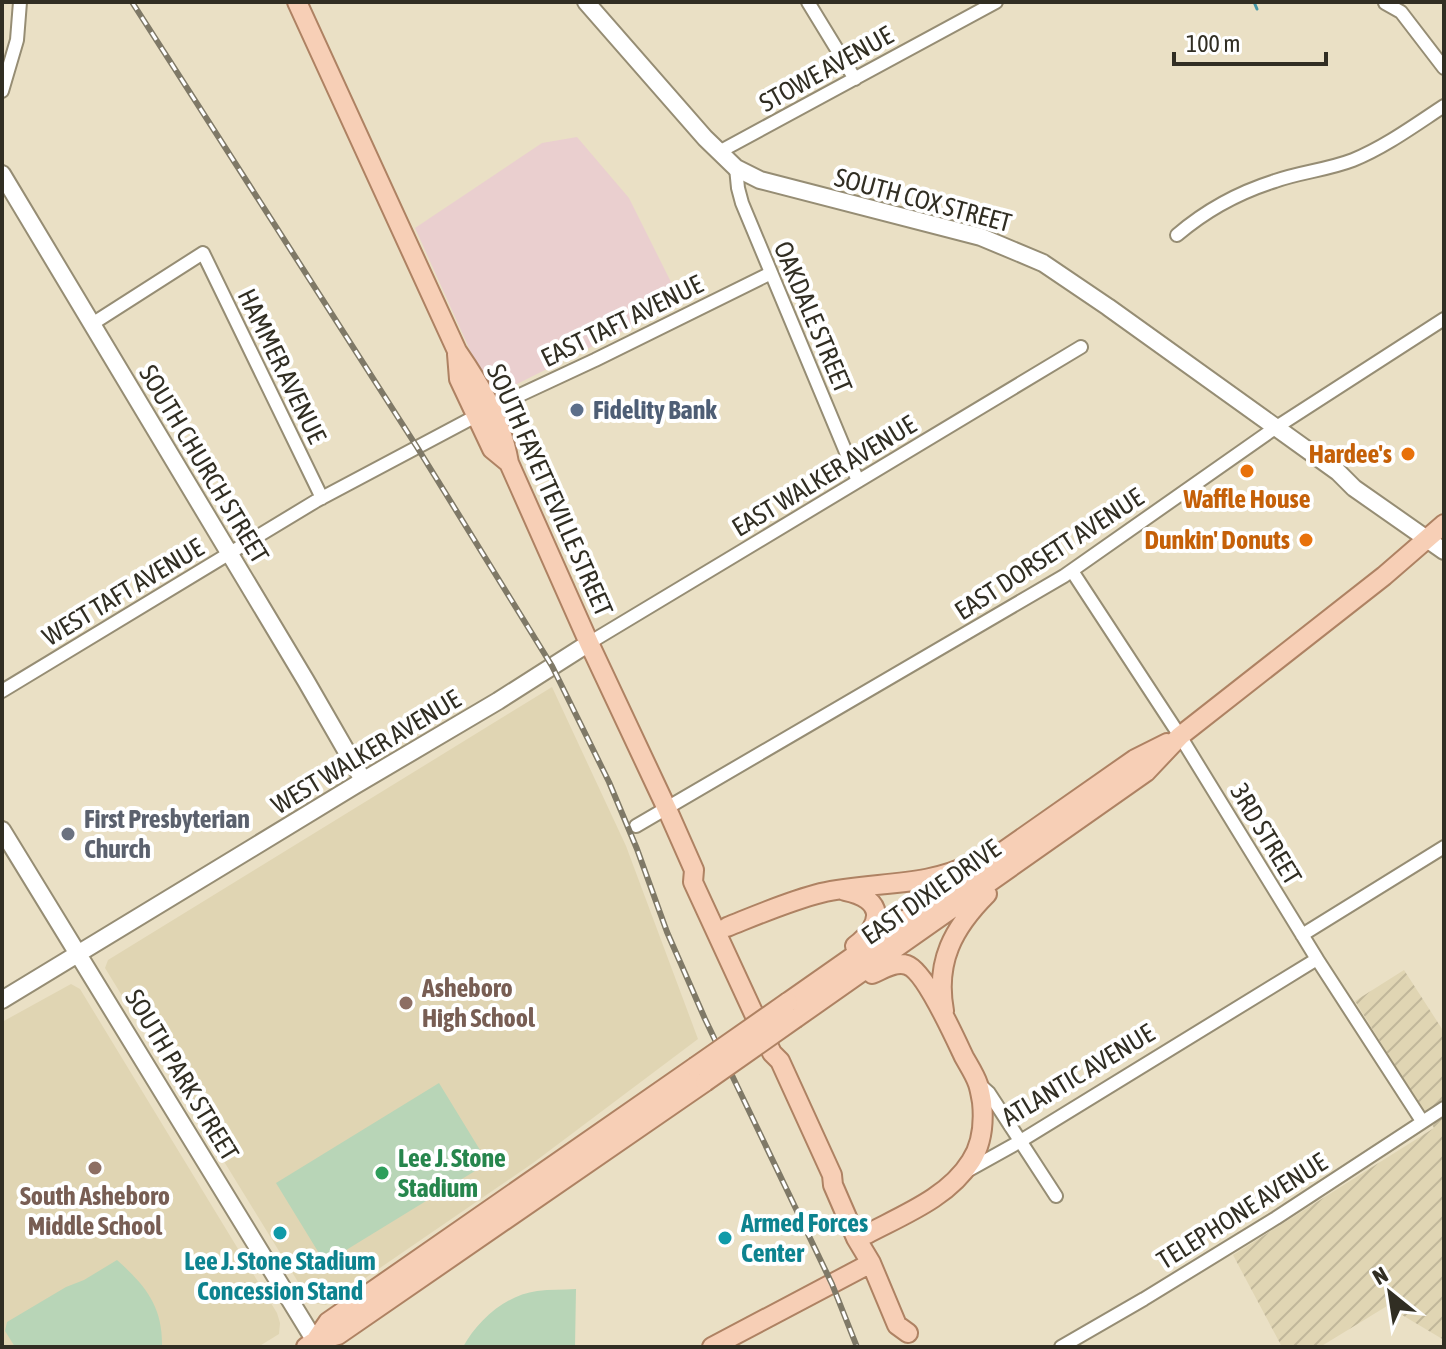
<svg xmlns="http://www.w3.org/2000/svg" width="1446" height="1349" viewBox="0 0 1446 1349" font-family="'Asap Condensed',sans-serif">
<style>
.commercial{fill:#eacfcf}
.industrial{fill:url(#industrial-furrows)}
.built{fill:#e0d5b3}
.pitch{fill:#b8d5b7}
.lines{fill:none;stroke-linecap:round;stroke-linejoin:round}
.stream{stroke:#4597a7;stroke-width:3}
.street-casing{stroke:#968d74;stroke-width:16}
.secondary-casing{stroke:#968d74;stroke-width:20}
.primary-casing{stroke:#ae8263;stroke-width:22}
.street{stroke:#fff;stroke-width:12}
.secondary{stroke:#fff;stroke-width:16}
.primary{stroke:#f7cfb6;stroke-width:18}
.rail-casing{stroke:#7f7967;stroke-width:6}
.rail{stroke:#fff;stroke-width:3;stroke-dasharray:9;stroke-linecap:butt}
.primary-bridge-casing{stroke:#ae8263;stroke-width:22;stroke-linecap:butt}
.primary-bridge{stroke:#f7cfb6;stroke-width:18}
.service-dot{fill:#5c6f8a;stroke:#fff;stroke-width:3}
.food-dot{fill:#e8710a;stroke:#fff;stroke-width:3}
.worship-dot{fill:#6b7280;stroke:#fff;stroke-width:3}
.education-dot{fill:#8d6e63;stroke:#fff;stroke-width:3}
.leisure-dot{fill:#2e9e5b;stroke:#fff;stroke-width:3}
.culture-dot{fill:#0f9aa8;stroke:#fff;stroke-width:3}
.labels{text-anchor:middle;stroke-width:8;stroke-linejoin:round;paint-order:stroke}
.street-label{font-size:26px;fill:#312e23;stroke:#fff}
.service-label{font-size:26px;font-weight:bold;fill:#4e5e75;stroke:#fff;text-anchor:start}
.food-label{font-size:26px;font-weight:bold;fill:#c56008;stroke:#fff;text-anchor:end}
.worship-label{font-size:26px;font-weight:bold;fill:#5b616d;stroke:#fff;text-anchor:start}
.education-label{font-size:26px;font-weight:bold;fill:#785e54;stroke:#fff;text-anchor:start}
.leisure-label{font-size:26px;font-weight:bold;fill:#27864d;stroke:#fff;text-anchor:start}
.culture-label{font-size:26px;font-weight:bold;fill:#0d838f;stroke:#fff;text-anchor:start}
</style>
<defs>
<pattern id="industrial-furrows" width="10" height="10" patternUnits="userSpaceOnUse" patternTransform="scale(2)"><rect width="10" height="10" fill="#e0d5b3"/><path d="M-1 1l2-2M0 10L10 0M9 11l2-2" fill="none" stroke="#c1b79a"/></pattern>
</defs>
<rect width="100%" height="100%" fill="#eae0c5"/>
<path class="commercial" d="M 577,137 L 629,198 L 681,302 L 491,397 L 415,228 L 542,143 Z"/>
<path class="industrial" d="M 1404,970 L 1444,1032 L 1444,1340 L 1387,1306 L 1320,1347 L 1282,1347 L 1233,1255 L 1434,1128 L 1355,1001 Z"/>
<path class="built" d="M 552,687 L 626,846 L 698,1039 L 533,1163 L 326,1305 L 311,1303 L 105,968 L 108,960 Z
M 71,984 L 80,989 L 277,1313 L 280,1323 L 279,1334 L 258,1347 L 2,1347 L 2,1022 Z"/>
<path class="pitch" d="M 439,1083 L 488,1163 L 325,1263 L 276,1183 Z
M 117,1260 C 146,1286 163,1307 162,1347 L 15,1347 L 5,1331 L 7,1322 L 66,1287 L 84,1280 Z
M 576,1289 L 575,1347 L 463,1347 C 478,1320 506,1295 537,1291 C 550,1289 563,1290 576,1289 Z"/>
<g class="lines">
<path class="stream" d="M 1254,2 L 1257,9"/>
<defs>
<path id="street" d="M 808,2 L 855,79
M 1385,3 L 1401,12 L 1444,68
M 2,91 L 17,40 L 20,2
M 719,152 L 996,2
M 736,168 L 738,188 L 742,203 L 858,481
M 1177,235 C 1205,211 1240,192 1275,181 C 1300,172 1327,170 1353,160 C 1385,147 1415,125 1444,106
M 92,324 L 203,253 L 322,498
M 492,408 L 595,360 L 771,273
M 1072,571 L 1180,736 L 1317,959 L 1422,1121
M 589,643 L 1081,347
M 2,691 L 316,501 L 476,416
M 636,826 L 1064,576 L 1275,428 L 1444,319
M 1302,935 L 1444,847
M 979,1084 L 989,1093 L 1056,1196
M 967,1171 L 1019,1142 L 1317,959
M 1061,1347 L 1144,1299 L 1276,1218 L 1444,1108"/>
<path id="secondary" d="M 586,2 L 705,138 L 736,168 L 760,180 L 981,237 L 1043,263 L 1108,307 L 1338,472 L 1354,488 L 1444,551
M 2,174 L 306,681 L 363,780
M 2,830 L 315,1341
M 2,1000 L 354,786 L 498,701 L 589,643"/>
<path id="primary" d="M 297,2 L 457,351 C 481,386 502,421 509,463 L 589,643 L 667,809 L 694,870 L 693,882 L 772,1053 L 780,1061 L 832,1175 L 833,1185 L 856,1238 L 871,1263 L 897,1325 L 908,1333
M 457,354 L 459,379 L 492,449 L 509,463
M 845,891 C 884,899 885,923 855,946
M 727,927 C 757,915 789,901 821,893 C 872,881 926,888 973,863
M 788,1002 L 1135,759 L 1167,743
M 944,1011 C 935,962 953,928 987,894
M 796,1018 L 1146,772 L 1180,736 L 1384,576 L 1444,524
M 867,1234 C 903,1215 949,1197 971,1161 C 982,1144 984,1122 982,1102 C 981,1097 980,1090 978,1084 C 975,1075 969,1066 964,1057 C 955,1038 925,971 907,965 C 895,961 882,970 872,974
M 315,1341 L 328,1322 L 695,1067
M 306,1347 L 315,1341 L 338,1335 L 705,1082
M 712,1347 L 871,1263"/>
</defs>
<use href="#street" class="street-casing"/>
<use href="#secondary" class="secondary-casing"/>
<use href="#primary" class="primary-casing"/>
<use href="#street" class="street"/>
<use href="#secondary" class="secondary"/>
<use href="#primary" class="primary"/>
<defs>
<path id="rail" d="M 132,2 L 417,447 L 552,666 L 609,782 L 637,849 L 667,932 L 705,1019 L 832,1284 L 857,1347"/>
</defs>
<use href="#rail" class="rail-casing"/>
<use href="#rail" class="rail"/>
<defs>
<path id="primary-bridge" d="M 695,1067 L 788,1002
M 705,1082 L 796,1018"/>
</defs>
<use href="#primary-bridge" class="primary-bridge-casing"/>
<use href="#primary-bridge" class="primary-bridge"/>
</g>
<circle class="service-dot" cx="577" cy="410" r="8"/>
<g class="food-dot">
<circle cx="1408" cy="454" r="8"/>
<circle cx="1247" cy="471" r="8"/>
<circle cx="1306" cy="540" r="8"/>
</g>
<circle class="worship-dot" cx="68" cy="834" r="8"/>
<g class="education-dot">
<circle cx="406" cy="1003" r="8"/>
<circle cx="95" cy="1168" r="8"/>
</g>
<circle class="leisure-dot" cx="382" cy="1173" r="8"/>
<g class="culture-dot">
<circle cx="280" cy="1233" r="8"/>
<circle cx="725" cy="1238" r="8"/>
</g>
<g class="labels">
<g class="street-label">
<text transform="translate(826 69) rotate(-29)" y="9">STOWE AVENUE</text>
<text transform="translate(923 200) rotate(15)" y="9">SOUTH COX STREET</text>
<text transform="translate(813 317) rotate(67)" y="9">OAKDALE STREET</text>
<text transform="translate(622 321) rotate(-26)" y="9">EAST TAFT AVENUE</text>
<text transform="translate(282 366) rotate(64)" y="9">HAMMER AVENUE</text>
<text transform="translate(204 464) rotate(59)" y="9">SOUTH CHURCH STREET</text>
<text transform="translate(824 476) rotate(-31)" y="9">EAST WALKER AVENUE</text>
<text transform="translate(550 490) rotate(66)" y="9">SOUTH FAYETTEVILLE STREET</text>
<text transform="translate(1049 554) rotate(-33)" y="9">EAST DORSETT AVENUE</text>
<text transform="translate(123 592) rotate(-31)" y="9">WEST TAFT AVENUE</text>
<text transform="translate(366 752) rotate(-31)" y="9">WEST WALKER AVENUE</text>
<text transform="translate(1266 834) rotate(59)" y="9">3RD STREET</text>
<text transform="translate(931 892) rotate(-35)" y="9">EAST DIXIE DRIVE</text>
<text transform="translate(182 1075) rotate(59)" y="9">SOUTH PARK STREET</text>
<text transform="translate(1078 1075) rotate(-31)" y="9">ATLANTIC AVENUE</text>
<text transform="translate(1242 1211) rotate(-32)" y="9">TELEPHONE AVENUE</text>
</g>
<g class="service-label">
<text x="593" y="419">Fidelity Bank</text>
</g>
<g class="food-label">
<text x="1392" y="463">Hardee's</text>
<text x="1247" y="508" text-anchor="middle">Waffle House</text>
<text x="1290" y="549">Dunkin' Donuts</text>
</g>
<g class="worship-label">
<text x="84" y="828">First Presbyterian<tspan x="84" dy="30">Church</tspan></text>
</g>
<g class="education-label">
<text x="422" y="997">Asheboro<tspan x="422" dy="30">High School</tspan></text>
<text x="95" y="1205" text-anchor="middle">South Asheboro<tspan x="95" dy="30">Middle School</tspan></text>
</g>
<g class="leisure-label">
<text x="398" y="1167">Lee J. Stone<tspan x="398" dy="30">Stadium</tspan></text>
</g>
<g class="culture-label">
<text x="741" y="1232">Armed Forces<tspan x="741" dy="30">Center</tspan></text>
<text x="280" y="1270" text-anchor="middle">Lee J. Stone Stadium<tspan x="280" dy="30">Concession Stand</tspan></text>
</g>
</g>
<rect width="1446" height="1349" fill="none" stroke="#312e23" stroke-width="8"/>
<g transform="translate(1390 1293) rotate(330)" stroke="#ffffff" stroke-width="6" paint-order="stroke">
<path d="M0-6L14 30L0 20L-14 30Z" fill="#312e23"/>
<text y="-12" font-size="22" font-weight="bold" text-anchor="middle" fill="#312e23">N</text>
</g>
<path d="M1174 52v12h152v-12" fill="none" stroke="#312e23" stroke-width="4"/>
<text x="1186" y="52" font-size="24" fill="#312e23" stroke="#ffffff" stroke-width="6" paint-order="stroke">100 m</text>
</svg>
